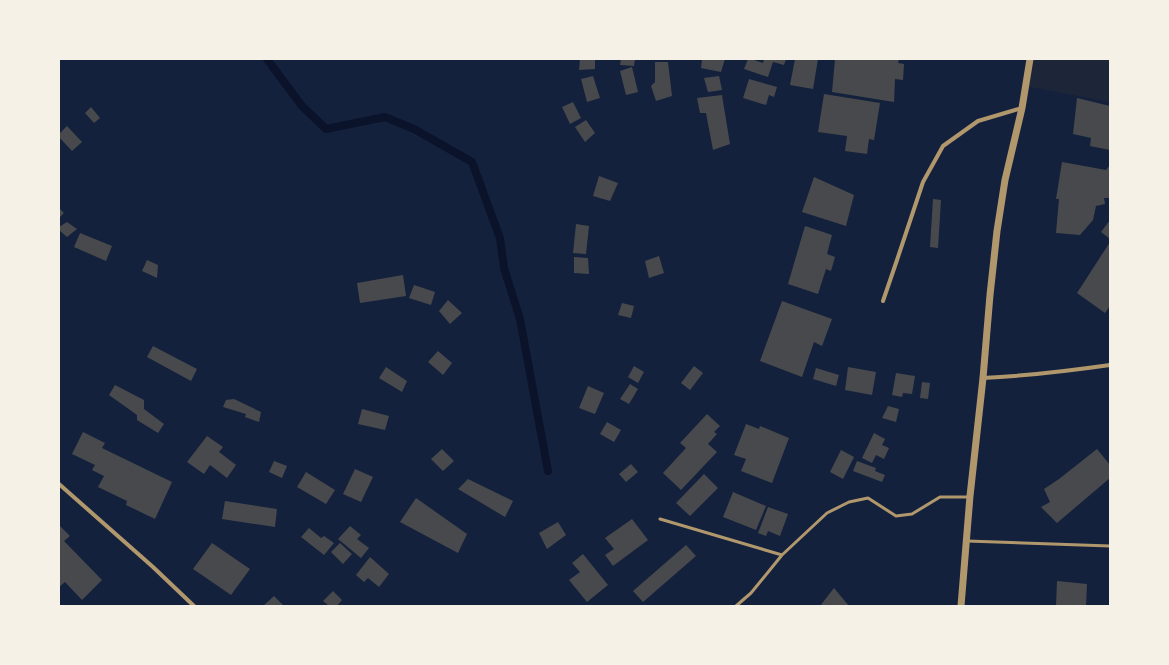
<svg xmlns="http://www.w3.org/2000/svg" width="1169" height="665" viewBox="0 0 1169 665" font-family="Helvetica,sans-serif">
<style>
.green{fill:#1d2539}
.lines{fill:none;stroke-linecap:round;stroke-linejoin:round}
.stream{stroke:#0b132b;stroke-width:8}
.building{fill:#48494c}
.service{stroke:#b1986c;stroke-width:3}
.minor{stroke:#b1986c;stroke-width:4}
.tertiary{stroke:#b1986c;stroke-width:7}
</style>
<rect width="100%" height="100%" fill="#14213d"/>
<path class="green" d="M 1030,59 L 1110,59 L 1110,102 L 1025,86 Z"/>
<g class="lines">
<path class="stream" d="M 267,59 L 302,106 L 326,129 L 385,117 L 414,129 L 472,162 L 500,238 L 504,268 L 520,319 L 548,471"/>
</g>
<path class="building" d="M 580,59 L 595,59 L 595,69 L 579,70 Z
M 621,59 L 635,59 L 634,66 L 620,65 Z
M 702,59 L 725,59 L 721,72 L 701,68 Z
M 748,59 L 751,59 L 763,63 L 764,59 L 786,59 L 784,65 L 773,62 L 768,77 L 744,69 Z
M 795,59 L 818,59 L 813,89 L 790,85 Z
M 835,59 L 899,59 L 898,63 L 904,64 L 903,80 L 895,79 L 894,102 L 832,92 Z
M 655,62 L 668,62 L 672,96 L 656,101 L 651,86 L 655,82 Z
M 632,67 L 638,92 L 626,95 L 620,71 Z
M 593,76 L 600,98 L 587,102 L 581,79 Z
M 719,76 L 722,90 L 708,92 L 704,78 Z
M 749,79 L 777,87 L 774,97 L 769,95 L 766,105 L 743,98 Z
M 824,94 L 880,103 L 874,140 L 869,139 L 867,154 L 845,151 L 847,136 L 818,132 Z
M 722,95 L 730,144 L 713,150 L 706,113 L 700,113 L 697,98 Z
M 1077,98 L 1110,106 L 1110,150 L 1090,146 L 1091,138 L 1073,134 Z
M 573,102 L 581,118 L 570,124 L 562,107 Z
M 91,107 L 100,118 L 94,123 L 85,113 Z
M 586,120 L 595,133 L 585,142 L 575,127 Z
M 67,126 L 82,142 L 72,151 L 59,137 L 59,134 Z
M 1062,162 L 1106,170 L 1110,165 L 1110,198 L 1104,198 L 1105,204 L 1096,206 L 1093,220 L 1080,235 L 1056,233 L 1059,199 L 1056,199 Z
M 599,176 L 618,183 L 610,201 L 593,196 Z
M 814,177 L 854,195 L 846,226 L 802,212 Z
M 933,199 L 941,200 L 938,248 L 930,247 Z
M 59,208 L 64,213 L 59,218 Z
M 1110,220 L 1110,239 L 1101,232 Z
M 67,222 L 77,229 L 67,237 L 59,230 L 59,227 Z
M 576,224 L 589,226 L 586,254 L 573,253 Z
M 805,226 L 832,235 L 827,254 L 835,257 L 831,271 L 826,269 L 818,294 L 788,284 Z
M 80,233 L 112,246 L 106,261 L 74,247 Z
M 1110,242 L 1110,306 L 1105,313 L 1077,293 Z
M 659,256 L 664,273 L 649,278 L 645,261 Z
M 574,257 L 588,258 L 589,274 L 574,273 Z
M 147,260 L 158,265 L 157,278 L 142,271 Z
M 403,275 L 406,296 L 360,303 L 357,283 Z
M 414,285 L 435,292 L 431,305 L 409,298 Z
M 448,300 L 462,313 L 450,324 L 439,311 Z
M 782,301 L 832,319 L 822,346 L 814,342 L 802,377 L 760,361 Z
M 622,303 L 634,306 L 631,318 L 618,315 Z
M 153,346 L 197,369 L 191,381 L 147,357 Z
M 438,351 L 452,363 L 443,375 L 428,362 Z
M 634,366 L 644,372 L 638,383 L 628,377 Z
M 694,366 L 703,373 L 690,390 L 681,383 Z
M 386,367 L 407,381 L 402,392 L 379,378 Z
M 848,367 L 876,372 L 872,395 L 845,390 Z
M 816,368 L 839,375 L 836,386 L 813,379 Z
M 896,373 L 915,376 L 912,394 L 903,393 L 902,397 L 892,395 Z
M 922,382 L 930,383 L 928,399 L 920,398 Z
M 630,384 L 638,389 L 629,404 L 620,399 Z
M 115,385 L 144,400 L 144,409 L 164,424 L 158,433 L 137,420 L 137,415 L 109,395 Z
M 588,386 L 604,393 L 595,414 L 579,408 Z
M 234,399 L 261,412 L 259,422 L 245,417 L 246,414 L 223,407 L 226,400 Z
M 888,406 L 899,409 L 896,422 L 882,418 Z
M 362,409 L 389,416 L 385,430 L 358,424 Z
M 707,414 L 720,426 L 714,432 L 717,434 L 708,444 L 717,452 L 681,490 L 663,473 L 686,448 L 680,443 Z
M 607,422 L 621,430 L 614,442 L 600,434 Z
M 746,424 L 759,429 L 760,426 L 789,438 L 772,483 L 741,471 L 746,459 L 734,455 Z
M 83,432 L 105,443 L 102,448 L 172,482 L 155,519 L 126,505 L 127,501 L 98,487 L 104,476 L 92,470 L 95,465 L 72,454 Z
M 874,433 L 885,439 L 882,445 L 889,448 L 884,459 L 876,455 L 872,463 L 862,458 Z
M 207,436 L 223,447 L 219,452 L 236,465 L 227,478 L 210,465 L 204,474 L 187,462 Z
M 442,449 L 454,461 L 443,471 L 431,459 Z
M 1097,449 L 1110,465 L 1110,478 L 1057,523 L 1041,507 L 1050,502 L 1044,489 L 1059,479 Z
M 841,450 L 854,457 L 843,479 L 830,472 Z
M 274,461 L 287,466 L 282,478 L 269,472 Z
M 857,461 L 876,468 L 875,471 L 885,475 L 882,482 L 853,471 Z
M 631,464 L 638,472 L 626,482 L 619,474 Z
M 355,469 L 373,477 L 361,502 L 343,494 Z
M 306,472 L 335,490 L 326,504 L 297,487 Z
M 704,474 L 718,488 L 690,516 L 676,503 Z
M 468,479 L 513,501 L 505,517 L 458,489 Z
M 733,492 L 766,506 L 756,530 L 723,517 Z
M 416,498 L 467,534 L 458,553 L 400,522 Z
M 225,501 L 277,509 L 275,527 L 222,519 Z
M 768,507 L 788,514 L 780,536 L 768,531 L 766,536 L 758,533 Z
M 632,519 L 648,540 L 613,566 L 605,555 L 614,549 L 605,538 Z
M 558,522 L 566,535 L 547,549 L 539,533 Z
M 59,525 L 70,536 L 64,541 L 102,580 L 82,600 L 65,582 L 59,587 Z
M 350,526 L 361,535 L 357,539 L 369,548 L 361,558 L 338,539 Z
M 309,528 L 321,538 L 324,536 L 334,543 L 324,555 L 301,537 Z
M 212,543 L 250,569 L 231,595 L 193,569 Z
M 340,543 L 352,554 L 343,564 L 331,552 Z
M 686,545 L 696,556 L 643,602 L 633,591 Z
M 583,554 L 608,585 L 587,602 L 569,580 L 580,572 L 572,563 Z
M 370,557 L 389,574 L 379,587 L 368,578 L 364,582 L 356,575 Z
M 1057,581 L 1087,584 L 1086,606 L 1056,606 Z
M 834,588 L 849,606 L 820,606 Z
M 333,591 L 342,600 L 337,606 L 329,606 L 323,601 Z
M 274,596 L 284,606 L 263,606 Z"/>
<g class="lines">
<path class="service" d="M 660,519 L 782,555
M 967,541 L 1110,546
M 736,606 L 751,593 L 782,555 L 827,513 L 849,502 L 868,498 L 896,516 L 912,514 L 940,497 L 970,497"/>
<path class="minor" d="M 883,301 L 897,260 L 923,182 L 943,146 L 978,121 L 1022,108
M 983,378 C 1026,376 1068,371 1110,365
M 59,484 L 153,567 L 194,606"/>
<path class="tertiary" d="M 961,606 L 970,496 L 983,378 L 990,295 L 997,231 L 1005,180 L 1022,108 L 1030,59"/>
</g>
<rect width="1169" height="665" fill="none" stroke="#f6f1e7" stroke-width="120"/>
</svg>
